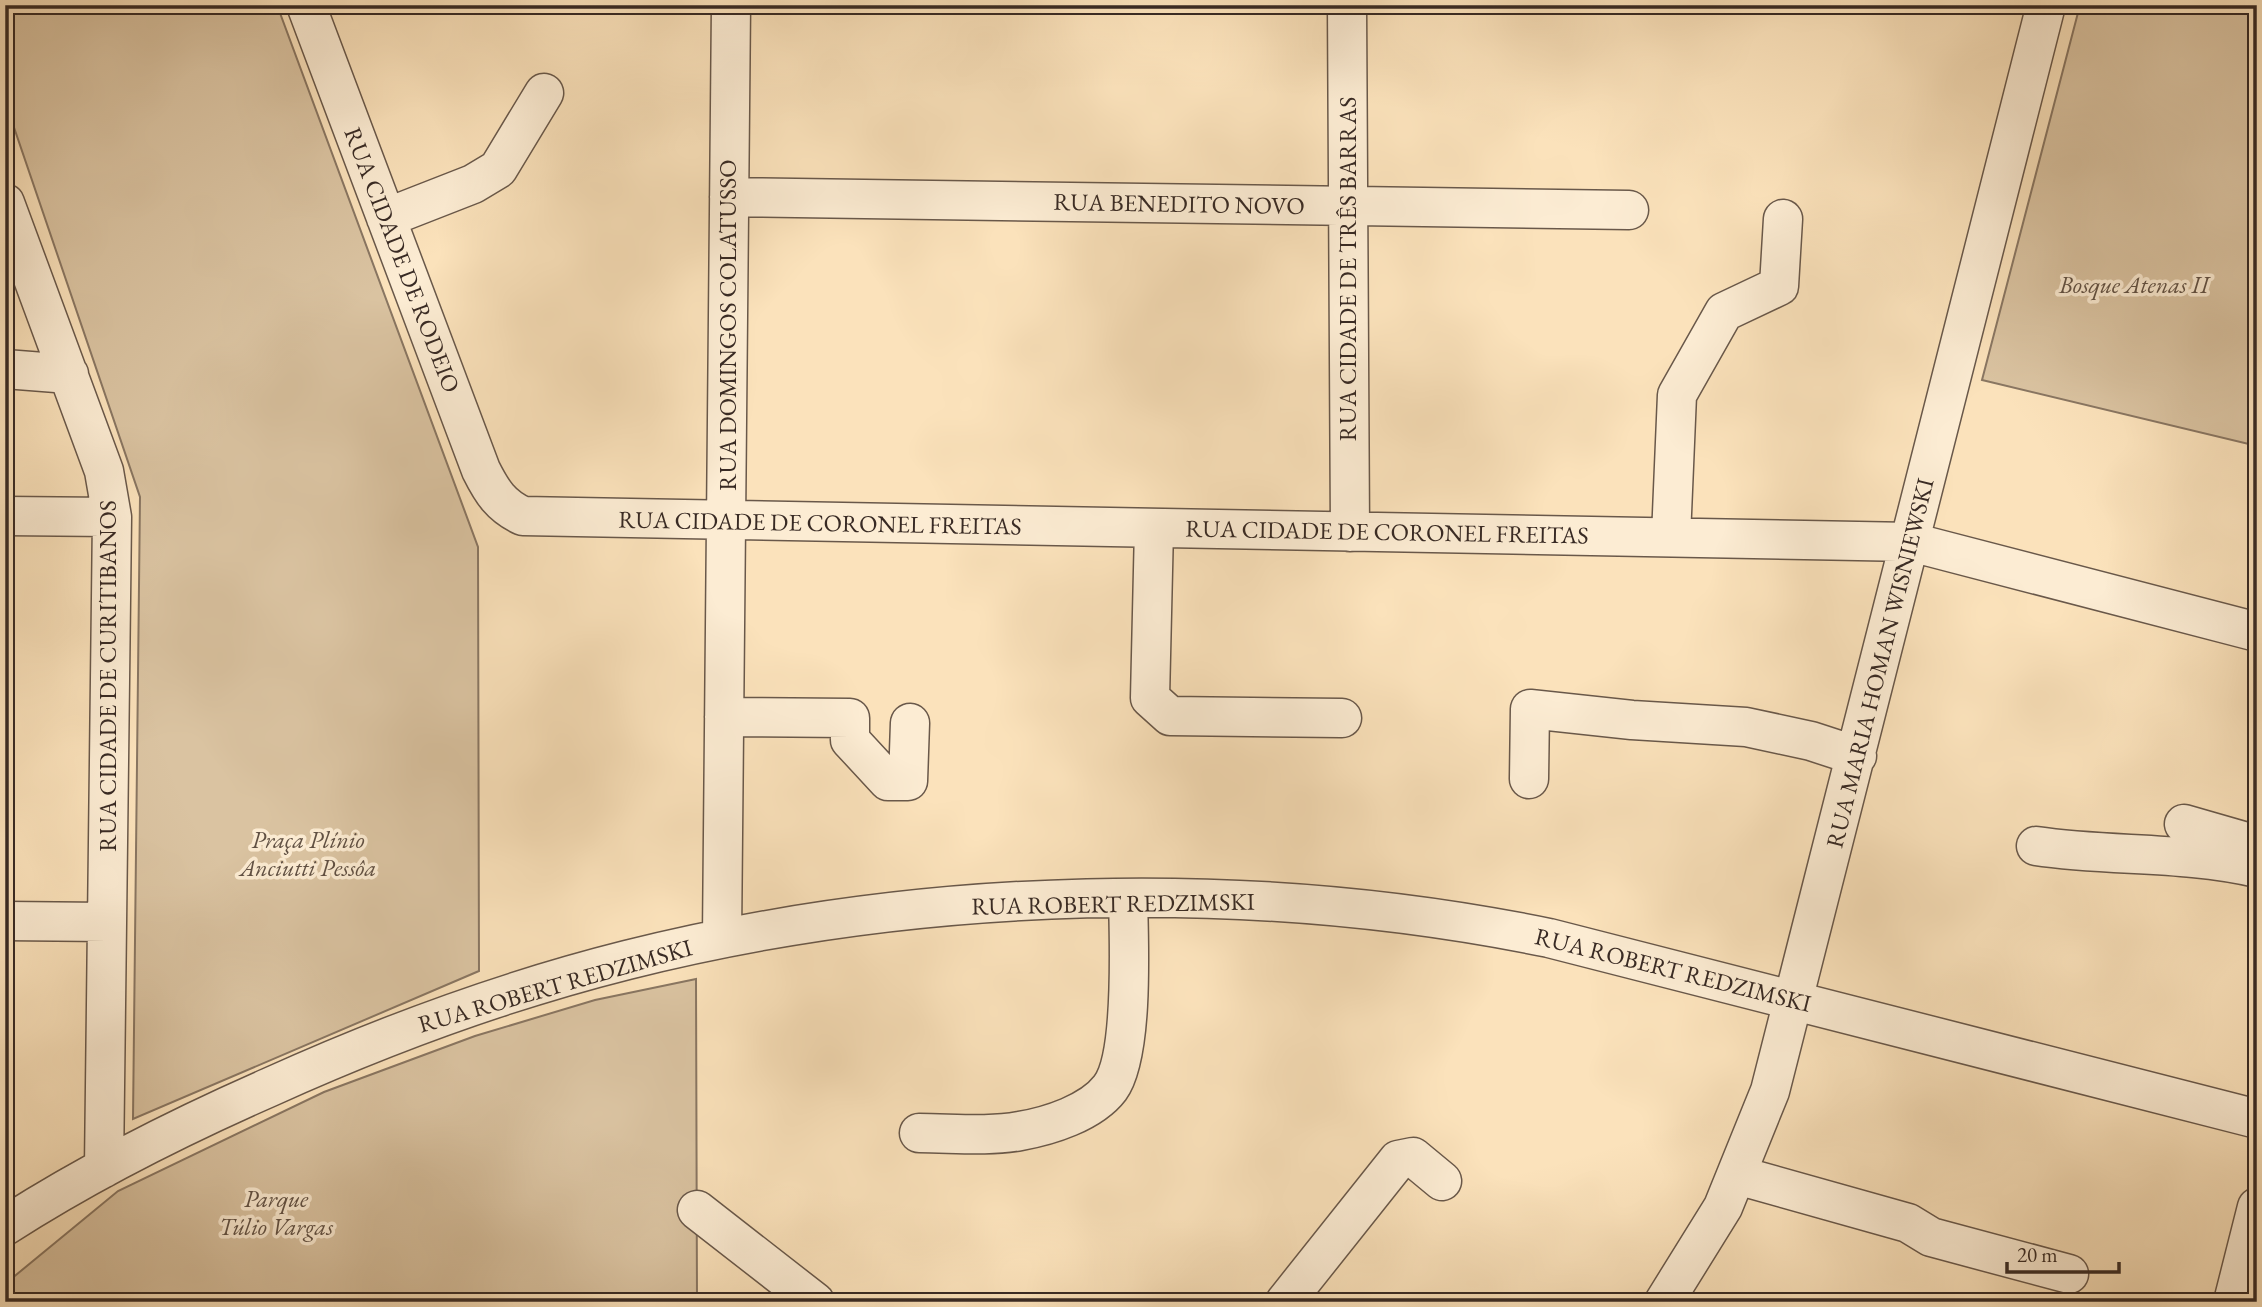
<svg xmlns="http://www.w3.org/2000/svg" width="2262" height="1307" viewBox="0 0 2262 1307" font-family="'EB Garamond',serif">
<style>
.park{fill:#dac3a1;stroke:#897662;stroke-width:2}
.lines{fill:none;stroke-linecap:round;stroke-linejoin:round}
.minor-casing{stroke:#69584a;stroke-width:41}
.minor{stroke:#fcecd3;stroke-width:38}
.labels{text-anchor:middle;stroke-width:7;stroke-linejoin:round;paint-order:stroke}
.street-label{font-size:24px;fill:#382a24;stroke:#fcecd3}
.park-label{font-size:24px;font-style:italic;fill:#605043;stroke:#fcecd3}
</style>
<rect width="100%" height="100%" fill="#fbe2bb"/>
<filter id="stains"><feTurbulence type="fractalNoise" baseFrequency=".00286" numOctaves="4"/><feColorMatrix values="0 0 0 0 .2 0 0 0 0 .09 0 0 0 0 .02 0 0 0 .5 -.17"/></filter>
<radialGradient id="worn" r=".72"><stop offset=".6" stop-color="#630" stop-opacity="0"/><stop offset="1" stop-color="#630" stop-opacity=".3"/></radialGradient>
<path class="park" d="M 5,5 L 277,5 L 478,547 L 479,971 L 133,1119 L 140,497 L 5,101 Z
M 2080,5 L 2257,5 L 2257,446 L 1982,380 Z
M 696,979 L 697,1302 L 5,1302 L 5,1284 L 118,1191 L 324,1092 L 475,1036 L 595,1000 Z"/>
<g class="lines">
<defs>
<path id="minor" d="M 306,5 L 481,470 C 492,492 501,506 523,516 L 1911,542 L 2257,632
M 1347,5 L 1350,532
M 729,197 L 1629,210
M 5,203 L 104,471 L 112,517 L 104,1168
M 386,218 L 473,184 L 498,169 L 544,93
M 5,369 L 69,374
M 5,516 L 112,517
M 1154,528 L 1150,698 L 1170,716 L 1342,718
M 1671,537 L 1677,395 L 1724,312 L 1779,286 L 1783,219
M 724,717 L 850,718 L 850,740 L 888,781 L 908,781 L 910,723
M 1529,779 L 1530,709 L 1632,720 L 1746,727 L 1811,741 L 1857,756
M 2184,824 L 2257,845
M 2036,846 C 2110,857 2184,851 2257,868
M 5,921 L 107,922
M 722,938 L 731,5
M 919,1133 C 952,1133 988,1137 1020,1131 C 1049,1126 1091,1113 1110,1088 C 1134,1056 1129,941 1128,899
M 1737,1175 L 1908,1223 L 1931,1237 L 2069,1274
M 697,1210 L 815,1302
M 5,1226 C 89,1172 179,1127 270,1087 C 385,1035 504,991 627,960 C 922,886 1251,877 1549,938 L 2257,1119
M 1285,1302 L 1398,1160 L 1413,1157 L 1442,1181
M 1664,1302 L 1723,1207 L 1770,1091 L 2046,5
M 2233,1302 L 2257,1207"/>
</defs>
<use href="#minor" class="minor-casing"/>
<use href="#minor" class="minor"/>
</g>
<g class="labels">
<g class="street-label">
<text transform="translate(1179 204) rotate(1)" y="8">RUA BENEDITO NOVO</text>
<text transform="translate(402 260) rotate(69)" y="8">RUA CIDADE DE RODEIO</text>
<text transform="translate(1348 269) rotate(-90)" y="8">RUA CIDADE DE TRÊS BARRAS</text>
<text transform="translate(728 325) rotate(-90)" y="8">RUA DOMINGOS COLATUSSO</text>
<text transform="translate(820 523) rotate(1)" y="8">RUA CIDADE DE CORONEL FREITAS</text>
<text transform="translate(1387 532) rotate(1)" y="8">RUA CIDADE DE CORONEL FREITAS</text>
<text transform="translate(1880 663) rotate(-76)" y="8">RUA MARIA HOMAN WISNIEWSKI</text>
<text transform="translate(108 676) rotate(-90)" y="8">RUA CIDADE DE CURITIBANOS</text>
<text transform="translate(1113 904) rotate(-1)" y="8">RUA ROBERT REDZIMSKI</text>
<text transform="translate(1673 970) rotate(14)" y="8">RUA ROBERT REDZIMSKI</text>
<text transform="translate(555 986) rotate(-16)" y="8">RUA ROBERT REDZIMSKI</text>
</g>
<g class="park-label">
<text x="2134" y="293">Bosque Atenas II</text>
<text x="308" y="848">Praça Plínio<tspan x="308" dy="28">Anciutti Pessôa</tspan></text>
<text x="276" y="1207">Parque<tspan x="276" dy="28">Túlio Vargas</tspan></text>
</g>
</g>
<rect width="2262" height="1307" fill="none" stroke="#fbe2bb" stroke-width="28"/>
<rect x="7" y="7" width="2248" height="1293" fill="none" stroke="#382a24" stroke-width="3.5"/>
<rect x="14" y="14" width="2234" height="1279" fill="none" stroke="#382a24" stroke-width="2"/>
<path d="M2007 1262v10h112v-10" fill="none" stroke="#382a24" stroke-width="3.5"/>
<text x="2017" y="1262" font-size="21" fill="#382a24" stroke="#fcecd3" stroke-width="5" paint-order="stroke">20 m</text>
<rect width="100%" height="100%" filter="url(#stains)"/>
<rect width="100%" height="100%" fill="url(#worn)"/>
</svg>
